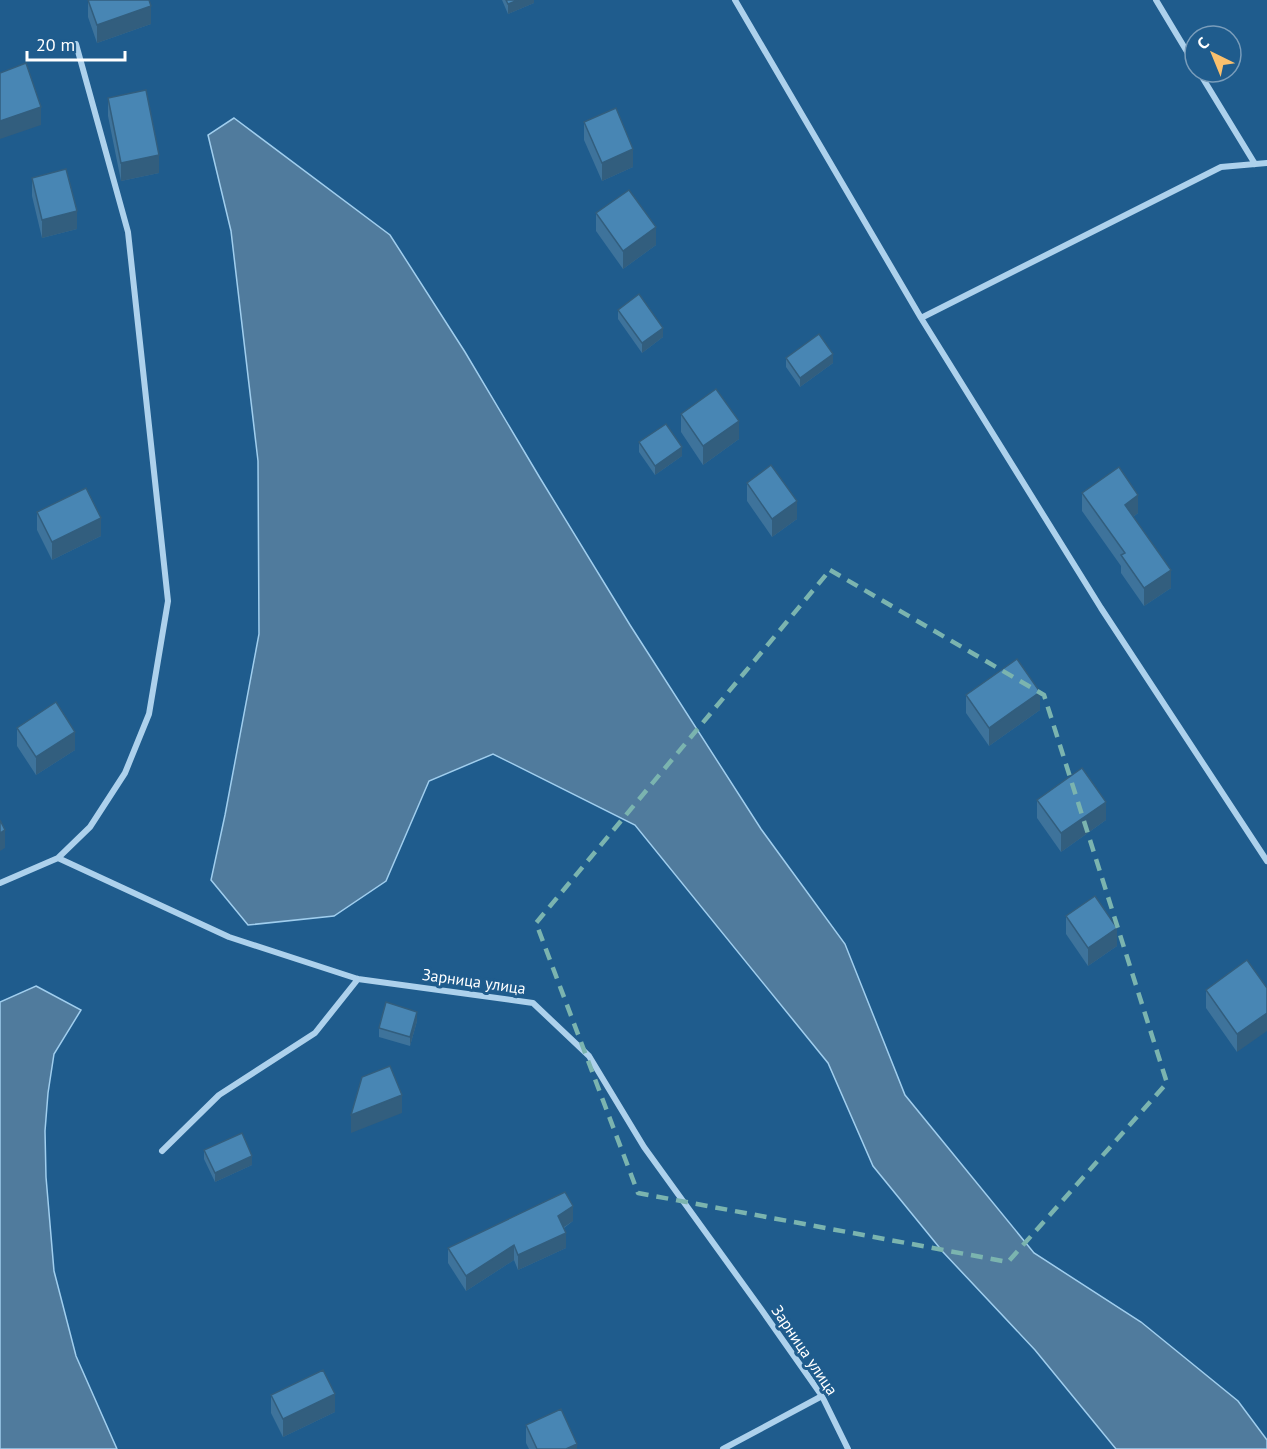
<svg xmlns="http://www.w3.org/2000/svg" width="1267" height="1449" viewBox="0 0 1267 1449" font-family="'PT Sans',sans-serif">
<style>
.water{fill:#507b9d;stroke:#a0ceee;stroke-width:1.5}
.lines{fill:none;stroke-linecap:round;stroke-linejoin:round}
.street{stroke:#add1ec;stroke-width:6}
.wall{fill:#3e739b}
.shaded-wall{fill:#325e7e}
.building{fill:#4886b4;stroke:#325e7e;stroke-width:1.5}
.marked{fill:none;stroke:#7bb4af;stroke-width:4.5;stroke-dasharray:12 8;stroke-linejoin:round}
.labels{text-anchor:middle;stroke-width:6;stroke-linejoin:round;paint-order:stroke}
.street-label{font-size:16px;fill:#fff;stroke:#1f5c8d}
</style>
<rect width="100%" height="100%" fill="#1f5c8d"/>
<path class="water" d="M 234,118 L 390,235 L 465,352 L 540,478 L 630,625 L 761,829 L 845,944 L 905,1095 L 1034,1253 L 1141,1322 L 1238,1401 L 1267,1440 L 1267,1449 L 1116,1449 L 1035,1350 L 943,1252 L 873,1166 L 828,1063 L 635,825 L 493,754 L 429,781 L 386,881 L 334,916 L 248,925 L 211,880 L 225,815 L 259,634 L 258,461 L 231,231 L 208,135 Z
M 36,986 L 81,1010 L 54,1054 L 48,1093 L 45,1131 L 46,1177 L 54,1271 L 76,1356 L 117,1449 L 0,1449 L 0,1002 Z"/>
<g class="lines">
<path class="street" d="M 735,0 L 921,318 L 1101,608 L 1267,861
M 1156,0 L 1195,65
M 1199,72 L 1255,164
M 921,318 L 1221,167 L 1267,163
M 58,858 L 229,937 L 358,979 L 533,1003 L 589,1056 L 644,1147 L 761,1309 L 822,1396 L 848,1449
M 0,883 L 58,858 L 90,827 L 125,773 L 149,714 L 168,601 L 128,232 L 76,44
M 162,1151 L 219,1095 L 315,1033 L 358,979
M 723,1449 L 822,1396"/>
</g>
<path class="wall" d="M 88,0 L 151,24 L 97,43 L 88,17 Z
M 502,0 L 534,0 L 534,3 L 508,14 Z
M 108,98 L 159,173 L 121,181 L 108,116 Z
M 584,122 L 633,167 L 602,181 L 584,140 Z
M 32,178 L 77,229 L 42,238 L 32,196 Z
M 596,213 L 656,245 L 623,269 L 596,231 Z
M 618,310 L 663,337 L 642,353 L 618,319 Z
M 786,358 L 833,363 L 800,387 L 786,367 Z
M 681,414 L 739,439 L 703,465 L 681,432 Z
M 639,442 L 682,456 L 655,475 L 639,452 Z
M 747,483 L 797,519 L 772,537 L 747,501 Z
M 1082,493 L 1138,513 L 1133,517 L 1171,588 L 1144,606 L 1121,573 L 1121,566 L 1082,511 Z
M 37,512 L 101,536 L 52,560 L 37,530 Z
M 966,695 L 1040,710 L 989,746 L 966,713 Z
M 17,728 L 75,750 L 36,775 L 17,746 Z
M 1037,800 L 1106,820 L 1061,852 L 1037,818 Z
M 1066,916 L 1117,946 L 1088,966 L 1066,934 Z
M 1247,960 L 1237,1052 L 1206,1008 L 1206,990 Z
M 417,1021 L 410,1046 L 379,1037 L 379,1028 Z
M 204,1150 L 252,1165 L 215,1182 L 204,1159 Z
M 573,1221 L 564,1228 L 566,1248 L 518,1270 L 514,1260 L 466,1291 L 448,1263 L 448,1248 Z
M 271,1395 L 335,1412 L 283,1437 L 271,1413 Z
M 526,1425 L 577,1449 L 529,1449 L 526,1443 Z"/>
<path class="shaded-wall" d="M 518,0 L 534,0 L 534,3 L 508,14 L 508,4 Z
M 151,6 L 151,24 L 97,43 L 97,25 Z
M 41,107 L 41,125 L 0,139 L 0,121 Z
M 633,149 L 633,167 L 602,181 L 602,163 Z
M 159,155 L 159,173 L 121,181 L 121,163 Z
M 77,211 L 77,229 L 42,238 L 42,220 Z
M 656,227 L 656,245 L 623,269 L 623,251 Z
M 663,328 L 663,337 L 642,353 L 642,343 Z
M 833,354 L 833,363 L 800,387 L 800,378 Z
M 739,421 L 739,439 L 703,465 L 703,446 Z
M 682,447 L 682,456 L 655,475 L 655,466 Z
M 1138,495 L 1138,513 L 1125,523 L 1125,505 Z
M 797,501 L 797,519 L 772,537 L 772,519 Z
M 101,518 L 101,536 L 52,560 L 52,542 Z
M 1171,570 L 1171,588 L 1144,606 L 1144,588 Z
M 1040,692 L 1040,710 L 989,746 L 989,728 Z
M 75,732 L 75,750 L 36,775 L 36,757 Z
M 1106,802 L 1106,820 L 1061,852 L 1061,833 Z
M 5,830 L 5,848 L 0,851 L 0,833 Z
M 1117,928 L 1117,946 L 1088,966 L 1088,948 Z
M 417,1012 L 417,1021 L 410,1046 L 410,1037 Z
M 1267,1013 L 1267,1031 L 1237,1052 L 1237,1034 Z
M 402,1095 L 402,1113 L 351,1133 L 351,1115 Z
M 252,1156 L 252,1165 L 215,1182 L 215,1173 Z
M 573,1206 L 573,1221 L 558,1231 L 558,1216 Z
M 566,1233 L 566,1248 L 518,1270 L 518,1255 Z
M 514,1245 L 514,1260 L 466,1291 L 466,1276 Z
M 335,1394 L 335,1412 L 283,1437 L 283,1419 Z
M 577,1444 L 577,1449 L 566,1449 Z"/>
<path class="building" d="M 88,0 L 149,0 L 151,6 L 97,25 Z
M 506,0 L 518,0 L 508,4 Z
M 26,63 L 41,107 L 0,121 L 0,73 Z
M 146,90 L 159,155 L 121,163 L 108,98 Z
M 616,108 L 633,149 L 602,163 L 584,122 Z
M 66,169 L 77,211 L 42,220 L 32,178 Z
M 629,190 L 656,227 L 623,251 L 596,213 Z
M 639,294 L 663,328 L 642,343 L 618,310 Z
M 819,334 L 833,354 L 800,378 L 786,358 Z
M 716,389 L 739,421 L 703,446 L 681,414 Z
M 666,424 L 682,447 L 655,466 L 639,442 Z
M 771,465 L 797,501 L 772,519 L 747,483 Z
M 1119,467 L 1138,495 L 1125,505 L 1171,570 L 1144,588 L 1121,555 L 1125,553 L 1082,493 Z
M 86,488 L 101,518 L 52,542 L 37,512 Z
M 1017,659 L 1040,692 L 989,728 L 966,695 Z
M 56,702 L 75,732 L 36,757 L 17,728 Z
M 1082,768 L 1106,802 L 1061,833 L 1037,800 Z
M 0,820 L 5,830 L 0,833 Z
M 1095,896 L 1117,928 L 1088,948 L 1066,916 Z
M 1247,960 L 1267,988 L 1267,1013 L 1237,1034 L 1206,990 Z
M 386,1002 L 417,1012 L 410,1037 L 379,1028 Z
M 390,1066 L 402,1095 L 351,1115 L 362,1077 Z
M 242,1133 L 252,1156 L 215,1173 L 204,1150 Z
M 565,1192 L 573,1206 L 558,1216 L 566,1233 L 518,1255 L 514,1245 L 466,1276 L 448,1248 Z
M 323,1370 L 335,1394 L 283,1419 L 271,1395 Z
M 561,1409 L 577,1444 L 566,1449 L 537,1449 L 526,1425 Z"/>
<path class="marked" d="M 830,570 L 1044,695 L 1167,1083 L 1008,1262 L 638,1193 L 536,923 Z"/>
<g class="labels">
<g class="street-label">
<text transform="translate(474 981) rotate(8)" y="6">Зарница улица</text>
<text transform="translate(805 1350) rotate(56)" y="6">Зарница улица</text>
</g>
</g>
<g transform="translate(1213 54) rotate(317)"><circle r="28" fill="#1f5c8d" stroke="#799dbb" stroke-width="1.5"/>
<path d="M0-4.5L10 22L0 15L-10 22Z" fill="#fac06d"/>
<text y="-9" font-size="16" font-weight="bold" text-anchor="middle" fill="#ffffff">С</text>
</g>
<path d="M27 51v9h98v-9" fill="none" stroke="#ffffff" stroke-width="3"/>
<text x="36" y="51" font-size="18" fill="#ffffff" stroke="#1f5c8d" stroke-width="4.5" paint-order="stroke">20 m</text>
</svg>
